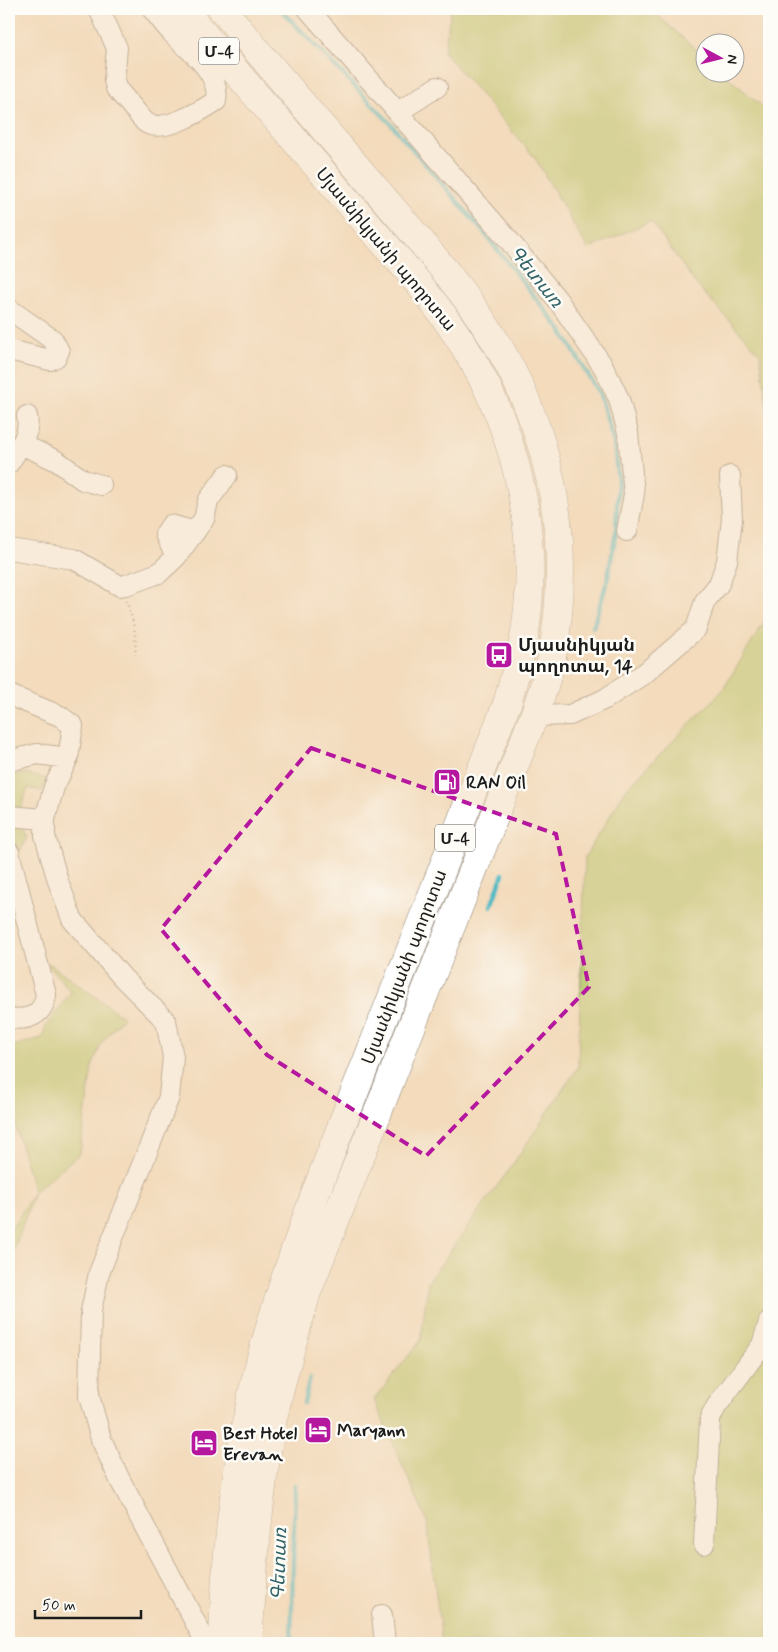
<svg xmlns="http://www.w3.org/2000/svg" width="778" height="1652" viewBox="0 0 778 1652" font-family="Mynerve,'Noto Sans Armenian',sans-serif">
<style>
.green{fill:#b7c86c;stroke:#6a7244}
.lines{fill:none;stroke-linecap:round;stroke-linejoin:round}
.stream{stroke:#4bb9c4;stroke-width:4.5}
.minor-casing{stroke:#887c6c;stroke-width:22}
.highway-casing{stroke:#887c6c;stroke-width:29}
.path{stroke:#887c6c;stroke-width:2.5;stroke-dasharray:1 4;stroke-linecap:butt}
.minor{stroke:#fff;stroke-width:20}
.highway{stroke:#fff;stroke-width:28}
.marked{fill:none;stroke:#b5179e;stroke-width:4;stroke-dasharray:10 6;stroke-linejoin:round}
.labels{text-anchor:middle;stroke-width:5;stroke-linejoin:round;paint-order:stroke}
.shield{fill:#fdfcf7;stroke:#605f5e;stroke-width:1}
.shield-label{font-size:16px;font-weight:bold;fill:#1c1c1c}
.street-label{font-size:18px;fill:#1c1c1c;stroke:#fdfcf7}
.poi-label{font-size:18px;font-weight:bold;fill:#1c1c1c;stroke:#fdfcf7;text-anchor:start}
.water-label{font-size:19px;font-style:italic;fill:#316368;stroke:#fdfcf7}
</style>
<rect width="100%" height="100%" fill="#fdfcf7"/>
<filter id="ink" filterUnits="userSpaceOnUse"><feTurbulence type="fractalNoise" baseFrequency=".02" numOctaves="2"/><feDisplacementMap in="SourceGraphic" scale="10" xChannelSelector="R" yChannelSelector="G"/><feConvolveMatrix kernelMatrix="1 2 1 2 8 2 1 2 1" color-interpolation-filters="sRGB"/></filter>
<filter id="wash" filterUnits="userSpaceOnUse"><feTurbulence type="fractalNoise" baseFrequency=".0096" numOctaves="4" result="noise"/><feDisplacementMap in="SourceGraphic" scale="20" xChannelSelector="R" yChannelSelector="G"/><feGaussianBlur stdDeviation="1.12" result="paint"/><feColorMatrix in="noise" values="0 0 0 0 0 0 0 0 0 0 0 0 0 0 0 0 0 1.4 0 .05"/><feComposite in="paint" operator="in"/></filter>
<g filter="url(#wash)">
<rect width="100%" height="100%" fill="#f3dbbc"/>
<path class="green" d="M 451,9 L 650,9 L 705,57 L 706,72 L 723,73 L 769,112 L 769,420 L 760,354 L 695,283 L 651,221 L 588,249 L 535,158 L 444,52 Z
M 769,614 L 769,1643 L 442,1643 L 427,1521 L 374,1400 L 421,1340 L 428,1282 L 513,1164 L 578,1067 L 585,857 L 626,789 L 722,691 Z
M 23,773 L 47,779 L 42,791 L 28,788 L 21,808 L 9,807 L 9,777 Z
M 9,823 L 21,827 L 27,837 L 20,852 L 9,841 Z
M 49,963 L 123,1017 L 102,1042 L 92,1067 L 80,1153 L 34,1192 L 14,1250 L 9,1255 L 9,1233 L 34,1192 L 9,1103 L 9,1047 L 42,1038 L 46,1026 L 71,992 L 49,966 Z"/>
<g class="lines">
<path class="stream" d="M 280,9 L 391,124 L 486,235 L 561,330 L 600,395 L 614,443 L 618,482 L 616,532 L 607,582 L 593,627
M 491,906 L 503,874
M 304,1403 L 310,1378
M 291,1643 L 295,1485"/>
</g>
</g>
<g filter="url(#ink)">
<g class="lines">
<defs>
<path id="minor" d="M 99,9 L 117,48 L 114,80 L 116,88 L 145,122 C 161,135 201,111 216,101 C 221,71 189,52 172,33 C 165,26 159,17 152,9
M 308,9 L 507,238 L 557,299 L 603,366 L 619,399 L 628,433 L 634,494 L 627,531
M 398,112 L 437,87
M 9,309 L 53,340 L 59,351 L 56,357 L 50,360 L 9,350
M 21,444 L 57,461 L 83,480 L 101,485
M 9,463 C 18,448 31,435 27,416
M 9,549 L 74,559 L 120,586 L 126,585 L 159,573 L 176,557 L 204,519 L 208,501 L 227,475
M 176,557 L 165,534 L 171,525 L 195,532
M 9,695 L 60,716 L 73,726 L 68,758 L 54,787 L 45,819 L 45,836 L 58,881 L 72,919 L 122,977 L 166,1021 L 173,1057 L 169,1097 L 99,1273 L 91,1311 L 89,1396 L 101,1439 L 120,1480 L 203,1637 L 210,1643
M 534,716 L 570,715 L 605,699 L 645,673 L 696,629 L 705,601 L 719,584 L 727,561 L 732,519 L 730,476
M 9,761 L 37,754 L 68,758
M 9,816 L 45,819
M 9,852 L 46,995 C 43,1016 27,1021 9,1018
M 704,1544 L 710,1419 L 716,1407 L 762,1345 L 769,1322
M 382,1615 L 385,1643"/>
<path id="highway" d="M 182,9 C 238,74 293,138 349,203 C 390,250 433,296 466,349 C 518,433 541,540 524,638 C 520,659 513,680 508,701 C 463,817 417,933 372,1048 C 332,1150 290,1252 261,1358 C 237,1448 225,1550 223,1643
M 222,9 C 274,71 327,133 380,194 C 415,235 451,275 481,319 C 550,419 574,538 552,657 C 548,677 540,697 534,716 L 307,1292 C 294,1337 280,1382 271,1428 C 258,1499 253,1571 248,1643"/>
</defs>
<use href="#minor" class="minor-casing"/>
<use href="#highway" class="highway-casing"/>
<path class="path" d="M 126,601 C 133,617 137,637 135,655"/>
<use href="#minor" class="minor"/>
<use href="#highway" class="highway"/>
</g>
</g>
<path d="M0 0H778V1652H0ZM 311,748 L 556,834 L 589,987 L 426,1156 L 267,1055 L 161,929 Z" fill="#f3dbbc" fill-opacity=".55" fill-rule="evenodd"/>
<path class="marked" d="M 311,748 L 556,834 L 589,987 L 426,1156 L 267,1055 L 161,929 Z"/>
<defs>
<symbol id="bus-square" viewBox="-11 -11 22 22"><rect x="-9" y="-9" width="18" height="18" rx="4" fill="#b5179e" stroke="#fdfcf7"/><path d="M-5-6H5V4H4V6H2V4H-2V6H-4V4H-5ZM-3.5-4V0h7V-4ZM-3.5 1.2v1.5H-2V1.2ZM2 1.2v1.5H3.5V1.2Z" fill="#fff"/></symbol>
<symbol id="fuel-square" viewBox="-11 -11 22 22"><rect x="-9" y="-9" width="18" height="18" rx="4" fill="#b5179e" stroke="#fdfcf7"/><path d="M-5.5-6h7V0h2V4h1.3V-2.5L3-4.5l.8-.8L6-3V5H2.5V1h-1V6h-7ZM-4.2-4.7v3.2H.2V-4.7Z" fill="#fff"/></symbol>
<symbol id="hotel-square" viewBox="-11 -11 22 22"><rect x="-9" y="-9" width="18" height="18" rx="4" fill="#b5179e" stroke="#fdfcf7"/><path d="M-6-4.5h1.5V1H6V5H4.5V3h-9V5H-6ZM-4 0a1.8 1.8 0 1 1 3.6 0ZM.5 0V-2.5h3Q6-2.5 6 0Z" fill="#fff"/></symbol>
</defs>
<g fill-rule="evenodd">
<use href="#bus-square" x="483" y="639" width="32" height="32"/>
<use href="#fuel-square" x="431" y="766" width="32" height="32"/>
<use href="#hotel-square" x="302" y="1414" width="32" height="32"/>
<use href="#hotel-square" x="188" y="1427" width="32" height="32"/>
</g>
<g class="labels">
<g class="shield">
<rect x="199" y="37.5" width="40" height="27" rx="4"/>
<rect x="435" y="824.5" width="40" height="27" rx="4"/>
</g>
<g class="shield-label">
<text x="219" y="57">Մ-4</text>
<text x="455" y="844">Մ-4</text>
</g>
<g class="street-label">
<text transform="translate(386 249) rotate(50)" y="6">Մյասնիկյանի պողոտա</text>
<text transform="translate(404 967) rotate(-69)" y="6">Մյասնիկյանի պողոտա</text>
</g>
<g class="poi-label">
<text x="518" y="651">Մյասնիկյան<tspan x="518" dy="21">պողոտա, 14</tspan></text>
<text x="466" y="788">RAN Oil</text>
<text x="337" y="1436">Maryann</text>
<text x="223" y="1439">Best Hotel<tspan x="223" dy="21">Erevan</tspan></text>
</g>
<g class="water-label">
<text transform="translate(537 276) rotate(51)" y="7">Գետառ</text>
<text transform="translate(278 1564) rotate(-88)" y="7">Գետառ</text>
</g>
</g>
<rect width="778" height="1652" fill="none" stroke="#fdfcf7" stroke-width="30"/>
<g transform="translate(720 58) rotate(97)"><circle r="24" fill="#fdfcf7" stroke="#a3a29f"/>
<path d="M0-4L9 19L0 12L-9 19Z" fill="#b5179e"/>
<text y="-8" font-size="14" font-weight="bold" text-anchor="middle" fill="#1c1c1c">N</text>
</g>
<path d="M35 1610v8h106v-8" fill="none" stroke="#1c1c1c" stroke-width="2.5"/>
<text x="42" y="1610" font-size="15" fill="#1c1c1c" stroke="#fdfcf7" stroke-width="4" paint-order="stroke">50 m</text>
</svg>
